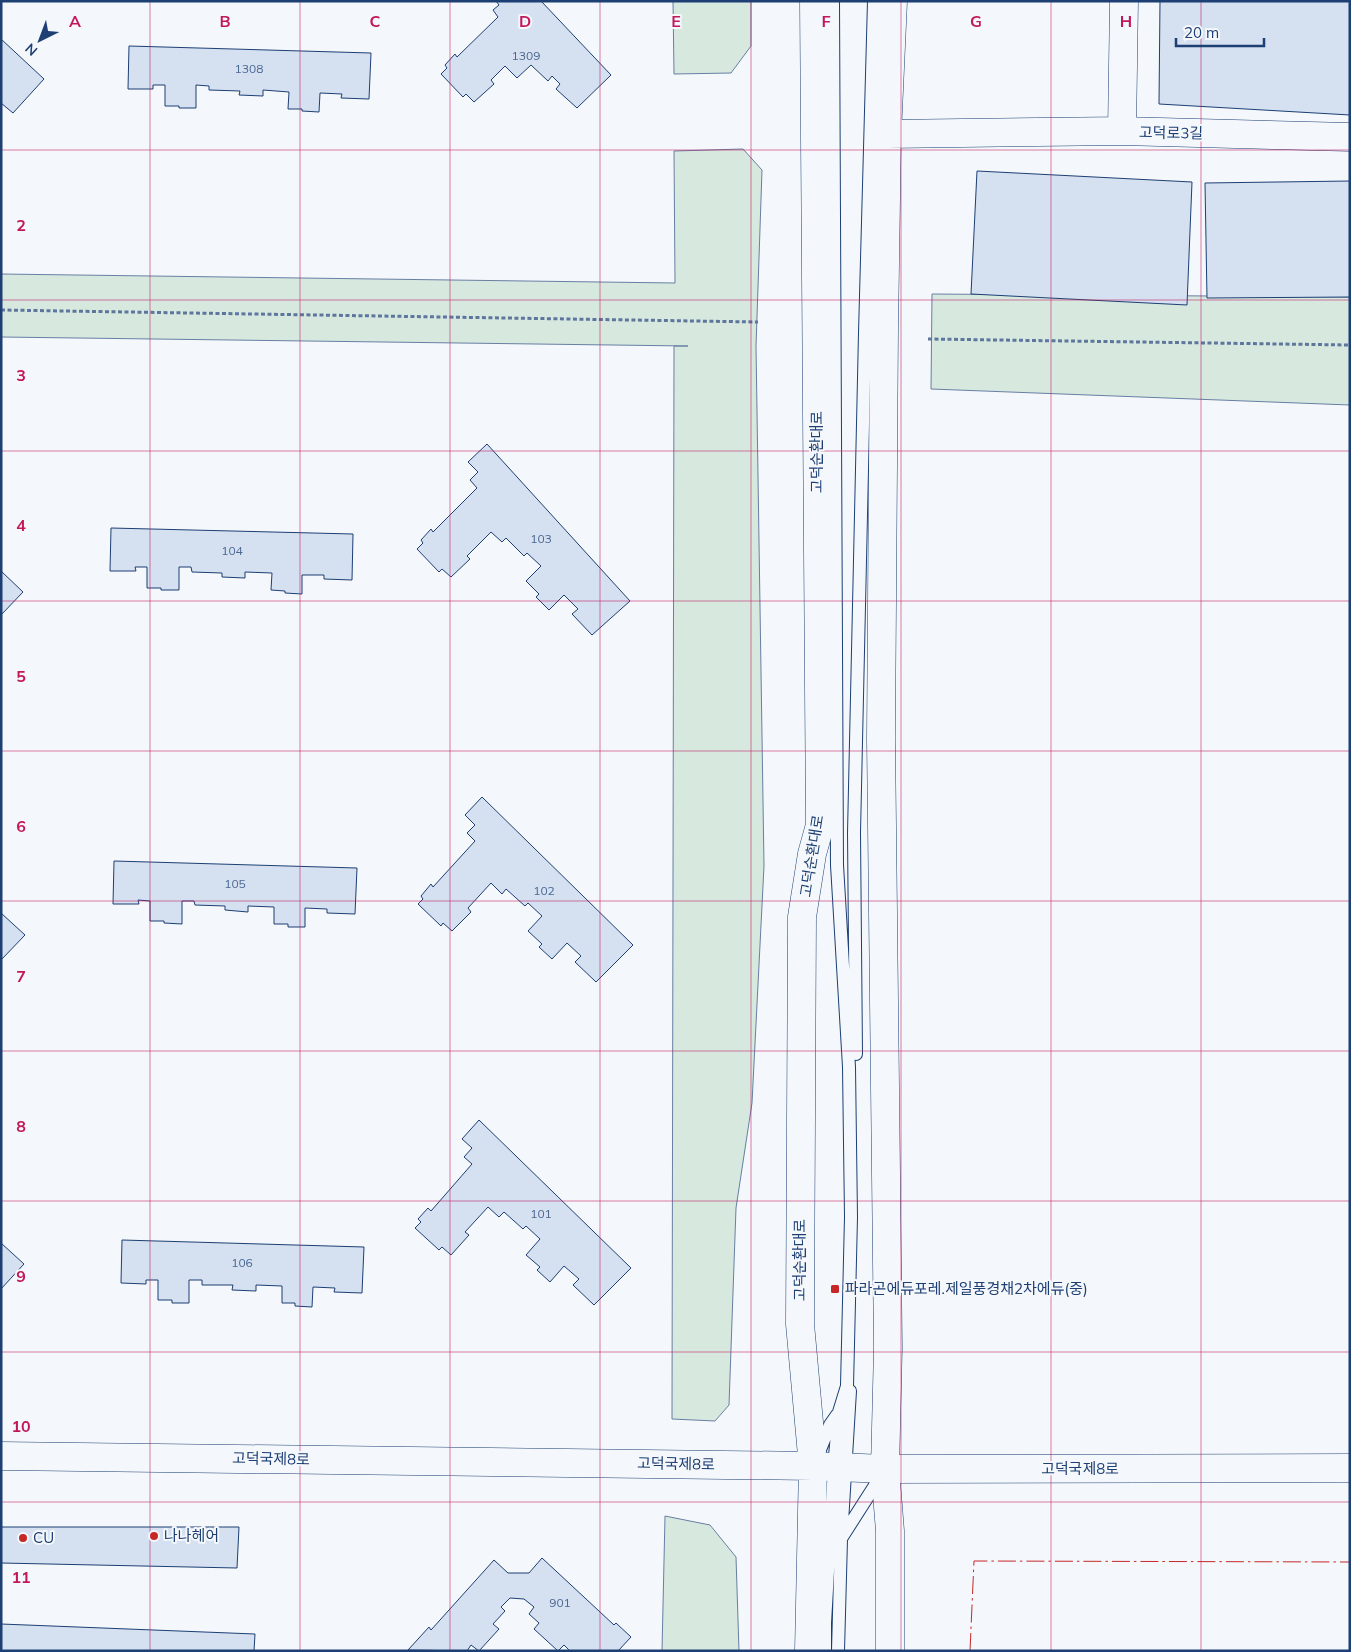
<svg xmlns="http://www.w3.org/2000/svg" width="1351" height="1652" viewBox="0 0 1351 1652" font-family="Mulish,'Noto Sans KR',sans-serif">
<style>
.green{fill:#d7e8df;stroke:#687fa3}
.building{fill:#d5e0f0;stroke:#1d3f73}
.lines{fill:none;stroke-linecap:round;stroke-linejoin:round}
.service-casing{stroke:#1d3f73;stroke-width:14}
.tertiary-casing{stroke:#1d3f73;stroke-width:29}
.path{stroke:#5e769c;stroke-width:3;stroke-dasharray:4 2.5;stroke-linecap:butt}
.service{stroke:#f4f7fb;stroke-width:12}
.tertiary{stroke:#f4f7fb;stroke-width:28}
.power{stroke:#c62828;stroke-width:1;stroke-dasharray:18 4 2.5 4;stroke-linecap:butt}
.grid{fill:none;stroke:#c2185b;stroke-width:1;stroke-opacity:0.55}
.poi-dot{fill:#c62828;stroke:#f4f7fb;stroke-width:2}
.labels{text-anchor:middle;stroke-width:4;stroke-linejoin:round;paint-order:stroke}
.number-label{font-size:12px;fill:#4b6792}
.street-label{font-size:15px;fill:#1d3f73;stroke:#f4f7fb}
.poi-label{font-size:15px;fill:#1d3f73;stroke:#f4f7fb;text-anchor:start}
.grid-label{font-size:16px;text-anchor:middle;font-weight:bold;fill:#c2185b;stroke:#f4f7fb;stroke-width:4;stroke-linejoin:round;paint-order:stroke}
</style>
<rect width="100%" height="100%" fill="#f4f7fb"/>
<path class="green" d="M 673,1 L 751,1 L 751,46 L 731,73 L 674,74 Z
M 743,149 L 762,170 L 756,346 L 764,866 L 752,1103 L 736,1208 L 729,1405 L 715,1421 L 672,1419 L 674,346 L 688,346 L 1,337 L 1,274 L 675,283 L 674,151 Z
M 932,294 L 1350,297 L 1350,405 L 931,389 Z
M 665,1516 L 710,1525 L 736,1557 L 739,1651 L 662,1651 Z"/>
<path class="building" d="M 496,1 L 541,1 L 611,75 L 577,108 L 556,89 L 560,84 L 552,76 L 548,81 L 531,65 L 517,78 L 505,66 L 491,80 L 494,84 L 474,102 L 466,94 L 463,97 L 441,74 L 447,68 L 445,65 L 455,54 L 457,57 L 498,17 L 493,10 L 499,5 Z
M 1160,1 L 1350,1 L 1350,115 L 1159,104 Z
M 1,39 L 44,79 L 13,113 L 1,103 Z
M 129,46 L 371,53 L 369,99 L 341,98 L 342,94 L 320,93 L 319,112 L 302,111 L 302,109 L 288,109 L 289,92 L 263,90 L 263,96 L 239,95 L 240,91 L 209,90 L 209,86 L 196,85 L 196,108 L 179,108 L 179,106 L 165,106 L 165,85 L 153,85 L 153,89 L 128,89 Z
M 977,171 L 1192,182 L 1187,305 L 971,294 Z
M 1350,181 L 1350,297 L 1207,298 L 1205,183 Z
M 487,444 L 630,601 L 592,635 L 572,614 L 578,609 L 564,595 L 549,610 L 536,597 L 539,594 L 526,581 L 541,566 L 527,553 L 524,556 L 506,538 L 502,542 L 491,532 L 467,556 L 470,559 L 451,577 L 442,569 L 439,572 L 417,549 L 423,543 L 421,540 L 431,529 L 433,532 L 477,488 L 470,480 L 478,472 L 468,462 Z
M 111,528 L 353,534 L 352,580 L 324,579 L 324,575 L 302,575 L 302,594 L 285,593 L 285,591 L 271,590 L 272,573 L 245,572 L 245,578 L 222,577 L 222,573 L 192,572 L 191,567 L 179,567 L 179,590 L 161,590 L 161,588 L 147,588 L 147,567 L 135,567 L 136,571 L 110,571 Z
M 1,571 L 23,592 L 1,615 Z
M 482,797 L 633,945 L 596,982 L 575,962 L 581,956 L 567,943 L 552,959 L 539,947 L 542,944 L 528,931 L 542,916 L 528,903 L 525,906 L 506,889 L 502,894 L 491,883 L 468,908 L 471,912 L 452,931 L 443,923 L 441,926 L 418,904 L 423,899 L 421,896 L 431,884 L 433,887 L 475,841 L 467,833 L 475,825 L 465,815 Z
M 114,861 L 357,868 L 355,914 L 327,913 L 327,909 L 305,908 L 305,927 L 288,927 L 288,924 L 274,924 L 274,907 L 248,906 L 248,912 L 225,910 L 225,906 L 195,905 L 194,901 L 182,901 L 182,924 L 164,923 L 164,921 L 150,921 L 150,901 L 138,900 L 139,904 L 113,904 Z
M 1,913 L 25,935 L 1,960 Z
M 479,1120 L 631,1268 L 594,1305 L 573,1285 L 579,1279 L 564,1266 L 550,1282 L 537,1270 L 540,1267 L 526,1255 L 540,1239 L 526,1226 L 523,1229 L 504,1212 L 499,1217 L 488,1207 L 465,1232 L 469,1235 L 451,1255 L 442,1247 L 439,1250 L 415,1228 L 421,1222 L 418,1219 L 428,1208 L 431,1211 L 472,1164 L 464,1157 L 472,1148 L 462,1139 Z
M 122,1240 L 364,1247 L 362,1293 L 334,1292 L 335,1288 L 313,1287 L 312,1307 L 295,1306 L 295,1303 L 282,1303 L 282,1286 L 256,1285 L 256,1291 L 232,1290 L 233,1285 L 202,1285 L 202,1280 L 189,1280 L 189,1303 L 172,1303 L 172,1300 L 158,1300 L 158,1280 L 146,1280 L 146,1284 L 121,1283 Z
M 1,1243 L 24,1264 L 1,1289 Z
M 1,1527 L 239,1527 L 237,1568 L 1,1563 Z
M 542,1558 L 614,1625 L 616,1623 L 631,1637 L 618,1651 L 570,1651 L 564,1645 L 558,1651 L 534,1629 L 539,1623 L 529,1614 L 534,1607 L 524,1599 L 510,1598 L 501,1607 L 505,1611 L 493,1624 L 499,1629 L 479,1651 L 471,1645 L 467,1651 L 408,1650 L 429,1627 L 431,1630 L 494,1560 L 508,1573 L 529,1573 Z
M 1,1624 L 255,1634 L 254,1651 L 1,1651 Z"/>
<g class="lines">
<defs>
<path id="service" d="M 856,1054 L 854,833 L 865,333 L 874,1
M 819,1452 L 830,1425 L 837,1415
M 842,1537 L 881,1476
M 825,1651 L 825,1623 L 834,1467 L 839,1412 L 847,1386 L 851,1217 L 850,1143 L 849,1067 L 837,865 L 833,1
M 838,1651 L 841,1539 L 850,1391"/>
<path id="tertiary" d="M 1124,1 L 1122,131 L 1350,137
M 887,134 L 1122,131
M 1,1456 L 813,1466 L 885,1469 L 1350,1468
M 809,1651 L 813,1466 L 800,1324 L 802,917 L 812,854 L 820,825 L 814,1
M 890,1651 L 890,1531 L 885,1469 L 888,1348 L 881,739 L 884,330 L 887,134 L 893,1"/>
</defs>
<use href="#service" class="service-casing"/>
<use href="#tertiary" class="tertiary-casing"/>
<path class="path" d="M 1,310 L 758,322
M 928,339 L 1350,345"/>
<use href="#service" class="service"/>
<use href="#tertiary" class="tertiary"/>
<path class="power" d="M 970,1651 L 974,1561 L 1350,1562"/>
</g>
<path class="grid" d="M 150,1 L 150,1651M 300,1 L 300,1651M 450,1 L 450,1651M 600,1 L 600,1651M 751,1 L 751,1651M 901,1 L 901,1651M 1051,1 L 1051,1651M 1201,1 L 1201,1651M 1,150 L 1350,150M 1,300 L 1350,300M 1,451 L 1350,451M 1,601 L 1350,601M 1,751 L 1350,751M 1,901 L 1350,901M 1,1051 L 1350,1051M 1,1201 L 1350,1201M 1,1352 L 1350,1352M 1,1502 L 1350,1502"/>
<g class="poi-dot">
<rect x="830" y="1284" width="10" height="10" rx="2.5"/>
<circle cx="154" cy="1536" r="5"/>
<circle cx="23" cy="1538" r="5"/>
</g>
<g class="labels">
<g class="number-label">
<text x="526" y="60">1309</text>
<text x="249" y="73">1308</text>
<text x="541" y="543">103</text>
<text x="232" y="555">104</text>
<text x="235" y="888">105</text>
<text x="544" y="895">102</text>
<text x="541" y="1218">101</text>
<text x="242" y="1267">106</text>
<text x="560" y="1607">901</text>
</g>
<g class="street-label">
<text transform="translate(1171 133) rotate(1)" y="5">고덕로3길</text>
<text transform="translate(817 452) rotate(-90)" y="5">고덕순환대로</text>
<text transform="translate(812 856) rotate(-81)" y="5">고덕순환대로</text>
<text transform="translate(800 1260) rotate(-90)" y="5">고덕순환대로</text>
<text transform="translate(271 1459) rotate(1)" y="5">고덕국제8로</text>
<text transform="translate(676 1464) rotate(1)" y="5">고덕국제8로</text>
<text x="1080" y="1474">고덕국제8로</text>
</g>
<g class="poi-label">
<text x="845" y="1294">파라곤에듀포레.제일풍경채2차에듀(중)</text>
<text x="164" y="1541">나나헤어</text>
<text x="33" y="1543">CU</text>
</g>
</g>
<g class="grid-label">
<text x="75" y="27">A</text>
<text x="225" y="27">B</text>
<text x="375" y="27">C</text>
<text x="525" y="27">D</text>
<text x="676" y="27">E</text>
<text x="826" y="27">F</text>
<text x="976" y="27">G</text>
<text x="1126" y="27">H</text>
<text x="21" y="231">2</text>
<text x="21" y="381">3</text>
<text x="21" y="531">4</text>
<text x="21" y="682">5</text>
<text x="21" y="832">6</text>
<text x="21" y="982">7</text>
<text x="21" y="1132">8</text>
<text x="21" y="1282">9</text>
<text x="21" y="1432">10</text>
<text x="21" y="1583">11</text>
</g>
<rect width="1351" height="1652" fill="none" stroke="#1d3f73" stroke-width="5"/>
<g transform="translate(40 40) rotate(222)" stroke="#f4f7fb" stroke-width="4" paint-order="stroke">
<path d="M0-4L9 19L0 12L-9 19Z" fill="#1d3f73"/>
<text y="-8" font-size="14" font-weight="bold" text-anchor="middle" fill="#1d3f73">N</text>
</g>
<path d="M1176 38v8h88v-8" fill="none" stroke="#1d3f73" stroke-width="2.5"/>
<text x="1184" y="38" font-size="15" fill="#1d3f73" stroke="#f4f7fb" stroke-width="4" paint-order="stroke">20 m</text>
</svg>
